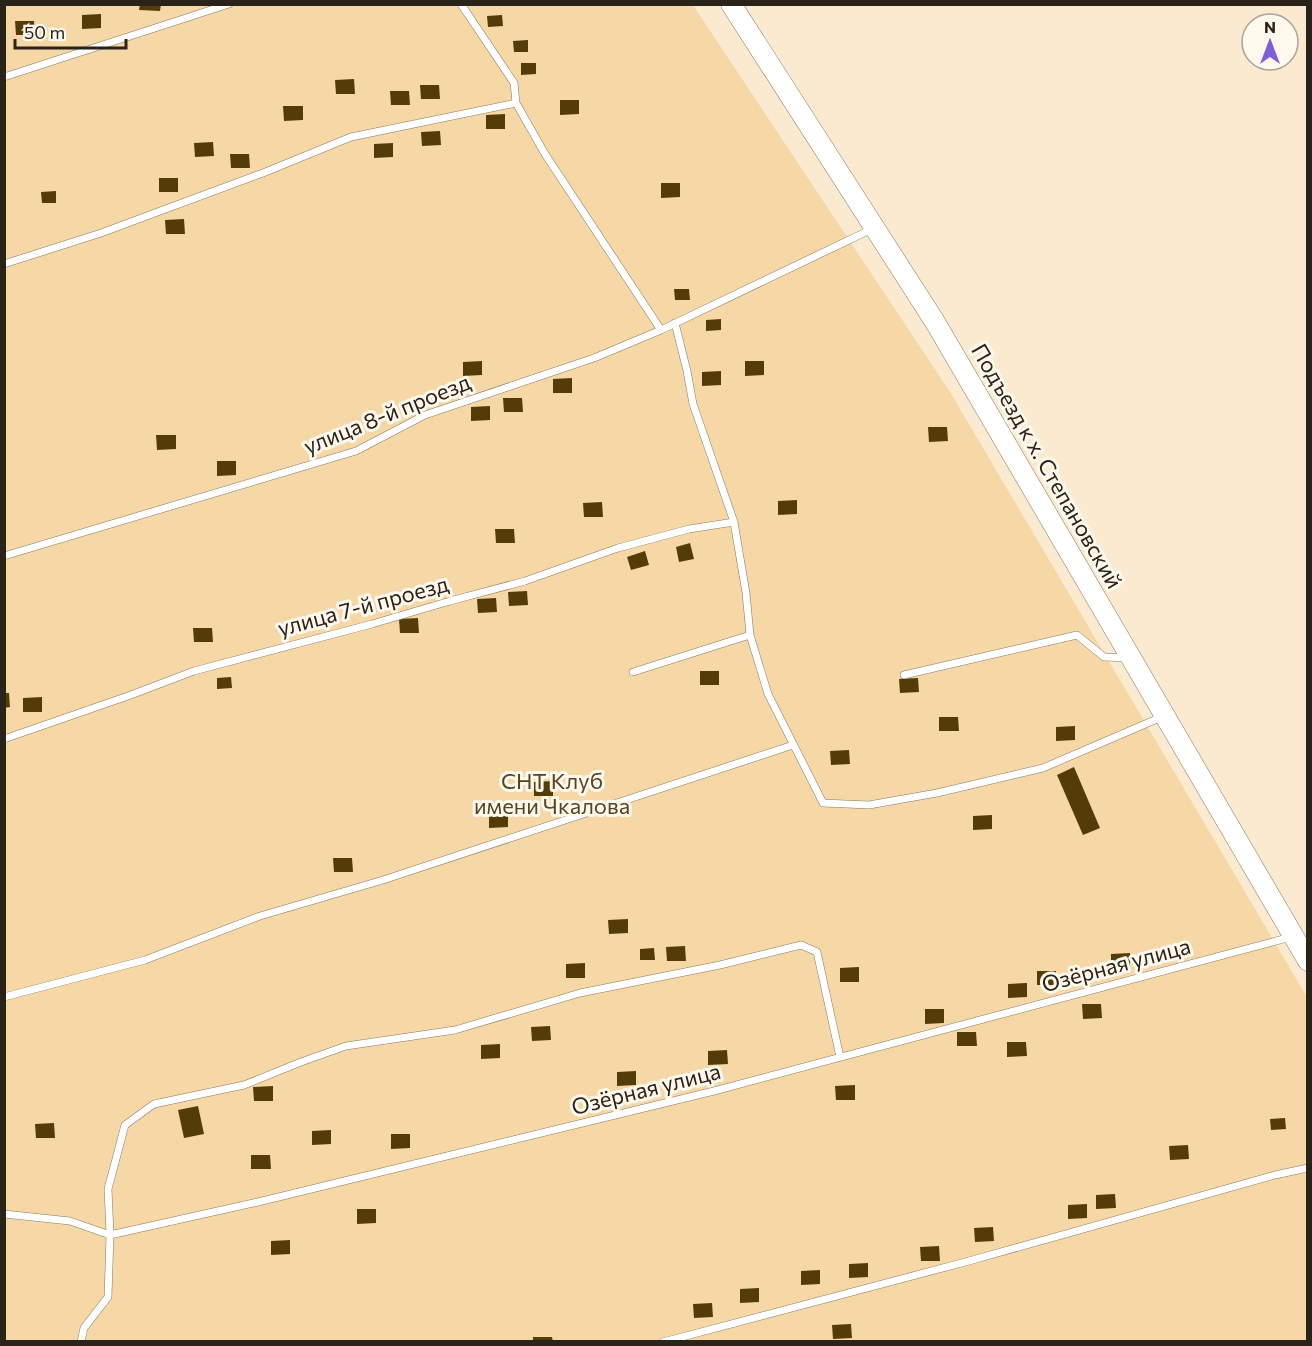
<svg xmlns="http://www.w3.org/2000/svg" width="1312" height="1346" viewBox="0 0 1312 1346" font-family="Commissioner,sans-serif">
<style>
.green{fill:#f5d8a6}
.building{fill:#543c08}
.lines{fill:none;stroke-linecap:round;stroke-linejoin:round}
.lane-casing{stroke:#877961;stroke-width:8}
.secondary-casing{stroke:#877961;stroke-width:21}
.lane{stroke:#fff;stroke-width:7}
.secondary{stroke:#fff;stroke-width:20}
.labels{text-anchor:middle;stroke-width:6;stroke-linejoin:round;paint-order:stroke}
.street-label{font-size:22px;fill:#292319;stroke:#fff9ee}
.park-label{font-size:22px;fill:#57441e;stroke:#fff9ee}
</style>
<rect width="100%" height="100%" fill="#faead0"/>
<path class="green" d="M 5,5 L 693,5 L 950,392 L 1307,997 L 1307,1341 L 5,1342 Z"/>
<path class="building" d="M 140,4 L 161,4 L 160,11 L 139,10 Z
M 101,14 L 101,28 L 82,29 L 82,15 Z
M 502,15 L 503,26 L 488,27 L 487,16 Z
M 15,21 L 34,21 L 35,35 L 16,35 Z
M 528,40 L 528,52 L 514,52 L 513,41 Z
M 521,63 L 536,63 L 536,74 L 521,75 Z
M 354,79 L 355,94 L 336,94 L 335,80 Z
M 420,85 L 439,85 L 440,99 L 421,99 Z
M 390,91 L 409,91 L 410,105 L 391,105 Z
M 560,100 L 579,100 L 579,114 L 560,115 Z
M 283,106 L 303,106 L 303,120 L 284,121 Z
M 505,114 L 505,129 L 486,129 L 486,115 Z
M 440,131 L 441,145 L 422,146 L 421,132 Z
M 213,142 L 214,156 L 195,157 L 194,143 Z
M 393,143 L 393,157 L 374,158 L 374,144 Z
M 230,154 L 249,154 L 250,168 L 231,168 Z
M 159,178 L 178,178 L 178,192 L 159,192 Z
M 661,183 L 680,183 L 680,197 L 661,198 Z
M 56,191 L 56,203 L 42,203 L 41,192 Z
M 184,219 L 185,234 L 166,234 L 165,220 Z
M 674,289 L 689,289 L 690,300 L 675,300 Z
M 721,319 L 721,330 L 706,331 L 706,320 Z
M 482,361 L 482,375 L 463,376 L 463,362 Z
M 745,361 L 764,361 L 764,375 L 745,376 Z
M 721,371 L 721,385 L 702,386 L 702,372 Z
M 572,378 L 572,393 L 553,393 L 553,379 Z
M 503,398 L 522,398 L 523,412 L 504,412 Z
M 490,406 L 490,420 L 471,421 L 471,407 Z
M 928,427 L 947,427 L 948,441 L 929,442 Z
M 156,435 L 176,435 L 176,449 L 157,450 Z
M 217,461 L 236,461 L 236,475 L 217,476 Z
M 797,500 L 797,514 L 778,515 L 778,501 Z
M 602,502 L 603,517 L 584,517 L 583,503 Z
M 495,529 L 514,529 L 515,543 L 496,543 Z
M 690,543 L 694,559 L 679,562 L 676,547 Z
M 645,551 L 649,565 L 631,570 L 627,557 Z
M 527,591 L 528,605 L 509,606 L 508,592 Z
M 496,598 L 497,612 L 478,613 L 477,599 Z
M 418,618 L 419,633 L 400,633 L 399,619 Z
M 193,628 L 212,628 L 213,642 L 194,642 Z
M 700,671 L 719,671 L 719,685 L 700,685 Z
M 231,677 L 232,688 L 217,689 L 217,678 Z
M 918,678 L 919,692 L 900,693 L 899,679 Z
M 4,693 L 9,693 L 10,707 L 4,708 Z
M 42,697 L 42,712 L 23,712 L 23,698 Z
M 939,717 L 958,717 L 959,731 L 939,731 Z
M 1075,726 L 1075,740 L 1056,741 L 1056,727 Z
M 849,750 L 850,764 L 831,765 L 830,751 Z
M 1074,767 L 1100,828 L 1083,835 L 1057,775 Z
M 553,781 L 553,796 L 534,796 L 534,782 Z
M 508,813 L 508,827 L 489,828 L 489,814 Z
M 992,815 L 992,829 L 973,830 L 973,816 Z
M 333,858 L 352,858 L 353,872 L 334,872 Z
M 628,919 L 628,933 L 609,934 L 608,920 Z
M 685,946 L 686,961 L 667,961 L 666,947 Z
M 654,948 L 655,960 L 640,960 L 640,949 Z
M 1130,953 L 1130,967 L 1111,968 L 1111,954 Z
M 585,963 L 585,978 L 566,978 L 566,964 Z
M 859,967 L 859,982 L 840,982 L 840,968 Z
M 1037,971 L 1056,971 L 1056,985 L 1037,985 Z
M 1027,983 L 1027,997 L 1008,998 L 1008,984 Z
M 1082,1004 L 1101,1004 L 1102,1018 L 1083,1019 Z
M 925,1009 L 944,1009 L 944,1023 L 925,1024 Z
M 550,1026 L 551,1040 L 532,1041 L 531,1027 Z
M 957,1032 L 976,1032 L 977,1046 L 957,1046 Z
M 1007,1042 L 1026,1042 L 1027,1056 L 1007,1057 Z
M 500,1044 L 500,1058 L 481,1059 L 481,1045 Z
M 727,1050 L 728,1064 L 708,1065 L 708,1051 Z
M 636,1071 L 636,1085 L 617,1086 L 617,1072 Z
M 855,1085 L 855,1100 L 836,1100 L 835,1086 Z
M 273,1086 L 273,1101 L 254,1101 L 253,1087 Z
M 198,1106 L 204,1134 L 184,1138 L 178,1110 Z
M 1285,1118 L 1286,1129 L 1271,1130 L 1270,1119 Z
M 54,1123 L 55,1138 L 36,1138 L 35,1124 Z
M 331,1130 L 331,1144 L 312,1145 L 312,1131 Z
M 391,1134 L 410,1134 L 410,1148 L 391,1149 Z
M 1188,1145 L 1189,1159 L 1170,1160 L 1169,1146 Z
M 251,1155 L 270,1155 L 271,1169 L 251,1169 Z
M 1115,1194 L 1116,1208 L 1096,1209 L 1096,1195 Z
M 1087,1204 L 1087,1218 L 1068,1219 L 1068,1205 Z
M 357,1209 L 376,1209 L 376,1223 L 357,1224 Z
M 993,1227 L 994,1241 L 975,1242 L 974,1228 Z
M 290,1240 L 290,1254 L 271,1255 L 271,1241 Z
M 939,1246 L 940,1261 L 921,1261 L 920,1247 Z
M 868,1263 L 868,1277 L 849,1278 L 849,1264 Z
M 820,1270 L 820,1284 L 801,1285 L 801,1271 Z
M 759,1288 L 759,1302 L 740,1303 L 740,1289 Z
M 712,1303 L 713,1317 L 694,1318 L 693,1304 Z
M 851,1324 L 852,1338 L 833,1339 L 832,1325 Z
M 533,1337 L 552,1337 L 553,1342 L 533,1342 Z"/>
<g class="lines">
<defs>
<path id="lane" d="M 461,4 L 514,83 L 516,103 L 545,154 L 661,330
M 4,77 L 229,4
M 4,264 L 101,233 L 263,173 L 351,137 L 516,103
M 675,323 L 687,371 L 693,404 L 734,522 L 746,593 L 750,635 L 768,694 L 823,803 L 869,805 L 937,793 L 1043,768 L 1164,716
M 4,556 L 356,451 L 425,415 L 594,358 L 661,330 L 872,229
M 633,672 L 750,635
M 904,675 L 1077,635 L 1104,657 L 1129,658
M 4,739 L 128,696 L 194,671 L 372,624 L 450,601 L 525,581 L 618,548 L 689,529 L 734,522
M 4,997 L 145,960 L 260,916 L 383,880 L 793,745
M 4,1214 L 70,1221 L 110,1235 L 258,1202 L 714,1091 L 1291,937
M 81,1342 L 84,1328 L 108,1297 L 110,1235 L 108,1189 L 125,1125 L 154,1104 L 244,1085 L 301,1062 L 346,1046 L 455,1030 L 580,993 L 720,965 L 801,945 L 817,952 L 840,1057
M 663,1342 L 969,1261 L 1275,1175 L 1308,1168"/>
<path id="secondary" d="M 731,4 L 935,322 L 1308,961"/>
</defs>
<use href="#lane" class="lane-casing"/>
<use href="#secondary" class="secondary-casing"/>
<use href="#lane" class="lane"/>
<use href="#secondary" class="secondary"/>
</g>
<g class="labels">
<g class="street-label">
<text transform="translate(387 414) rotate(-22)" y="8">улица 8-й проезд</text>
<text transform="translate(1047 466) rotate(60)" y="8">Подъезд к х. Степановский</text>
<text transform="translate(363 606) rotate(-15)" y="8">улица 7-й проезд</text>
<text transform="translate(1116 965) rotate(-15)" y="8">Озёрная улица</text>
<text transform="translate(646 1089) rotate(-14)" y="8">Озёрная улица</text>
</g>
<g class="park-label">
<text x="552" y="789">СНТ Клуб<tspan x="552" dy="25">имени Чкалова</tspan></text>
</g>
</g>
<rect width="1312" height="1346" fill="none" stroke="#292319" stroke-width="12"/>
<g transform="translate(1270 42)"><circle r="28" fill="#fff9ee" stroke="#a9a399" stroke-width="1.5"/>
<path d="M0-4.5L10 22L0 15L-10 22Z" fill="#7e5fda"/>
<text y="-9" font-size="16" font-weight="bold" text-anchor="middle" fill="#292319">N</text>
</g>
<path d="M15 39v9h111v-9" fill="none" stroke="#292319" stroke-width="3"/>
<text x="24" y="39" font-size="18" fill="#292319" stroke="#fff9ee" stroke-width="4.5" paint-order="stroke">50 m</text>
</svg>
